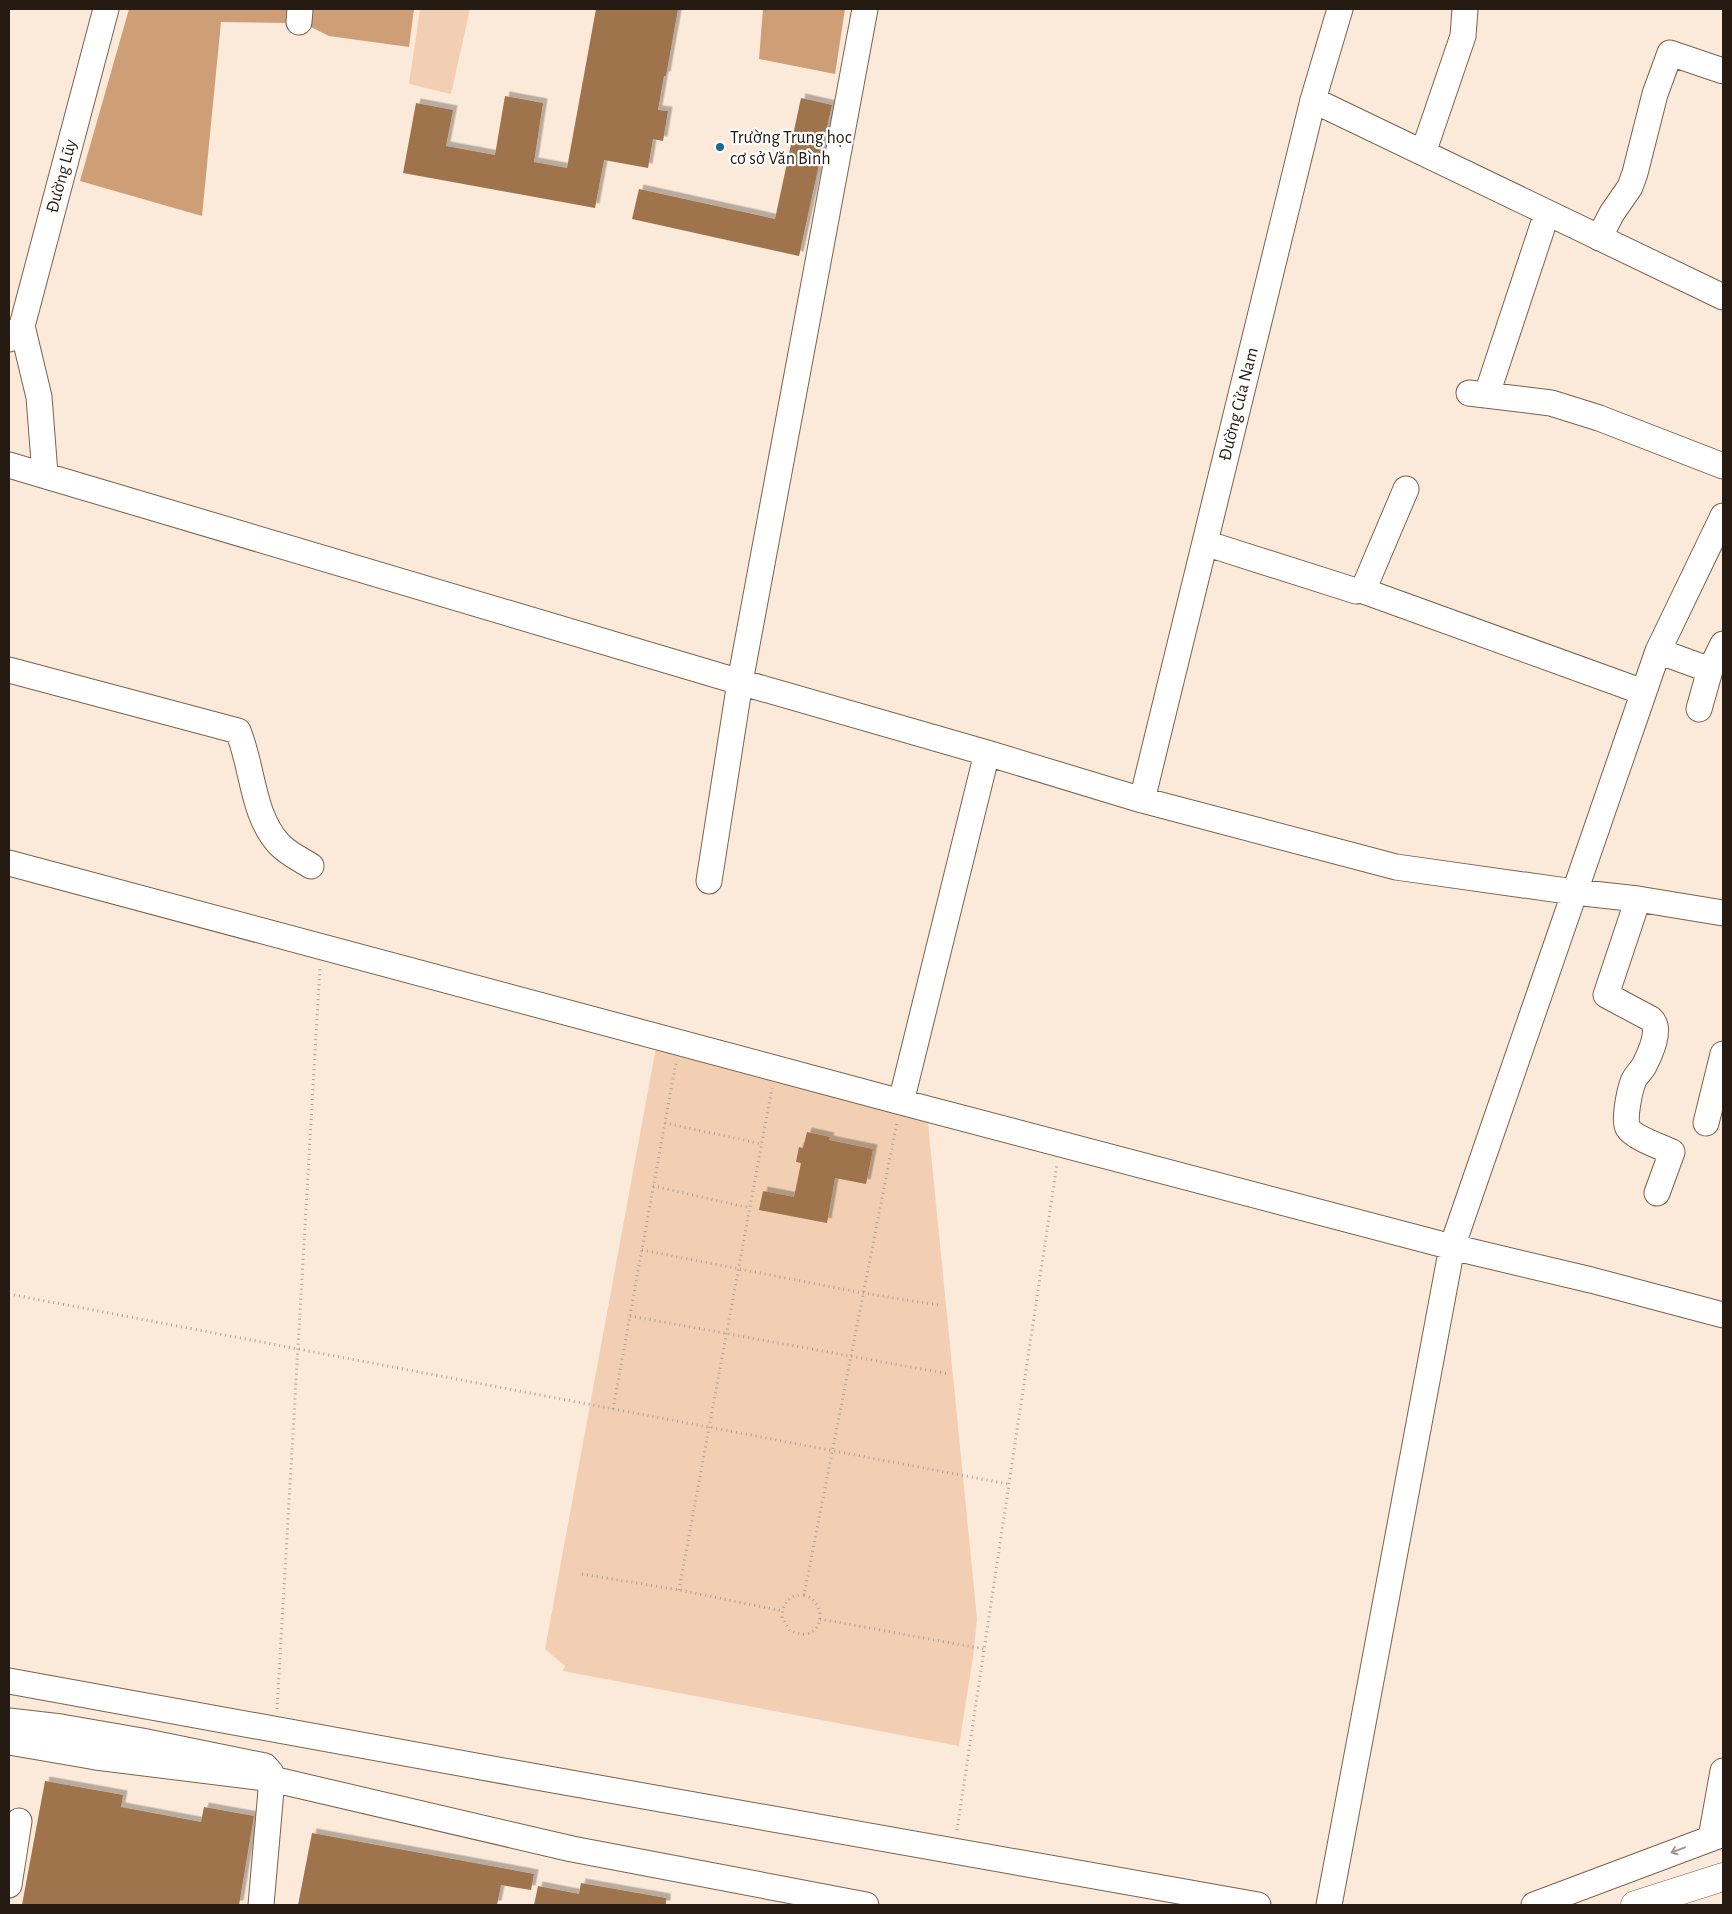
<svg xmlns="http://www.w3.org/2000/svg" width="1732" height="1914" viewBox="0 0 1732 1914" font-family="'Alegreya Sans',sans-serif">
<style>
.green{fill:#f2cfb2}
.water{fill:#ce9f77}
.building{fill:#9f734c;filter:url(#shadow)}
.lines{fill:none;stroke-linecap:round;stroke-linejoin:round}
.minor-casing{stroke:#7b624c;stroke-width:27}
.highway-casing{stroke:#7b624c;stroke-width:29}
.path{stroke:#b0a093;stroke-width:3;stroke-dasharray:1 4;stroke-linecap:butt}
.minor{stroke:#fff;stroke-width:25}
.highway{stroke:#fff;stroke-width:28}
.oneway{stroke:#9d9894}
.poi-dot{fill:#196a9b;stroke:#fff;stroke-width:2}
.labels{text-anchor:middle;stroke-width:4.5;stroke-linejoin:round;paint-order:stroke}
.poi-label{font-size:18px;fill:#261b12;stroke:#fff;text-anchor:start}
.street-label{font-size:18px;fill:#261b12;stroke:#fff}
</style>
<defs>
<filter id="shadow"><feDropShadow dx="4.5" dy="-4.5" stdDeviation="0" flood-color="#0004"/></filter>
</defs>
<rect width="100%" height="100%" fill="#fbe9da"/>
<path class="green" d="M 420,9 L 470,9 L 451,94 L 409,84 Z
M 657,1042 L 927,1113 L 977,1619 L 973,1657 L 959,1746 L 563,1671 L 565,1666 L 545,1649 Z"/>
<path class="water" d="M 129,9 L 289,9 L 289,23 L 221,22 L 202,216 L 80,181 Z
M 306,9 L 414,9 L 409,47 L 329,36 L 309,26 Z
M 763,9 L 845,9 L 835,74 L 759,59 Z"/>
<path class="building" d="M 596,9 L 678,9 L 666,76 L 664,76 L 658,110 L 668,111 L 663,141 L 653,139 L 648,168 L 604,160 L 595,208 L 403,173 L 416,103 L 453,110 L 446,146 L 495,155 L 505,96 L 543,103 L 534,162 L 567,168 Z
M 801,98 L 832,105 L 799,256 L 632,219 L 639,189 L 775,219 Z
M 807,1132 L 830,1137 L 829,1140 L 873,1149 L 866,1184 L 835,1178 L 827,1223 L 759,1210 L 763,1191 L 794,1197 L 801,1163 L 796,1162 L 799,1147 L 803,1148 Z
M 45,1781 L 123,1795 L 121,1807 L 201,1822 L 204,1807 L 254,1816 L 239,1905 L 22,1905 Z
M 312,1833 L 534,1874 L 531,1890 L 501,1885 L 497,1905 L 298,1905 Z
M 581,1883 L 666,1898 L 666,1905 L 534,1905 L 538,1886 L 579,1894 Z"/>
<g class="lines">
<defs>
<path id="minor" d="M 299,22 L 300,9
M 1313,100 L 1723,297
M 1423,153 L 1463,36 L 1465,9
M 1599,238 L 1612,213 L 1630,187 L 1635,173 L 1655,94 L 1670,53 L 1723,71
M 22,326 L 39,397 L 45,474
M 9,339 L 22,326 L 106,9
M 1469,393 L 1551,403 L 1599,418 L 1723,466
M 1487,394 L 1547,213
M 9,465 L 740,682 L 987,753 L 1142,800 L 1396,867 L 1574,892 L 1638,899 L 1723,913
M 1205,543 L 1356,591 L 1364,588 L 1406,489
M 1361,590 L 1643,692
M 1658,651 L 1710,670 L 1723,644
M 9,670 L 238,731 C 253,767 252,815 279,844 C 287,853 300,859 311,866
M 1699,709 L 1710,670
M 1142,800 L 1313,100 L 1340,9
M 9,863 L 901,1102 L 1452,1247 L 1591,1280 L 1723,1315
M 709,881 L 740,682 L 865,9
M 1638,899 L 1606,995 L 1651,1019 C 1662,1029 1650,1054 1644,1066 C 1641,1071 1635,1076 1633,1082 C 1630,1090 1623,1121 1628,1128 C 1633,1137 1661,1147 1672,1152 L 1657,1193
M 901,1102 L 987,753
M 1706,1123 L 1723,1054
M 9,1681 C 425,1759 841,1830 1258,1905
M 9,1721 L 61,1727 L 142,1741 L 265,1766 L 271,1773 L 272,1779 L 261,1905
M 9,1742 L 96,1757 L 272,1779 L 572,1849 L 866,1905
M 1711,1838 L 1723,1771
M 9,1885 L 19,1821
M 1329,1905 L 1452,1247 L 1658,651 L 1723,516
M 1534,1905 L 1723,1834"/>
<path id="highway" d="M 1635,1905 L 1723,1877"/>
</defs>
<use href="#minor" class="minor-casing"/>
<use href="#highway" class="highway-casing"/>
<path class="path" d="M 665,1123 L 762,1144
M 653,1186 L 750,1208
M 642,1250 L 863,1293 L 939,1305
M 9,1294 L 1008,1484
M 630,1316 L 949,1374
M 613,1409 L 676,1062
M 582,1574 L 679,1590 L 782,1611
M 679,1590 L 772,1088
M 804,1595 C 789,1595 782,1603 782,1618 L 790,1631 C 795,1632 801,1635 806,1634 C 825,1631 825,1601 804,1595 L 897,1122
M 820,1619 L 984,1649
M 277,1709 L 320,967
M 957,1830 L 1057,1164"/>
<use href="#minor" class="minor"/>
<use href="#highway" class="highway"/>
</g>
<defs><path id="oneway-shaft" d="M-6 0H5M1.5-3L5.5 0L1.5 3" fill="none" stroke-width="1.6" stroke-linecap="round" stroke-linejoin="round" transform="scale(1.25)"/></defs>
<use class="oneway" href="#oneway-shaft" transform="translate(1678 1850) rotate(159)"/>
<circle class="poi-dot" cx="720" cy="147" r="5"/>
<g class="labels">
<g class="poi-label">
<text x="730" y="143">Trường Trung học<tspan x="730" dy="21">cơ sở Văn Bình</tspan></text>
</g>
<g class="street-label">
<text transform="translate(61 176) rotate(-75)" y="6">Đường Lũy</text>
<text transform="translate(1238 404) rotate(-76)" y="6">Đường Cửa Nam</text>
</g>
</g>
<rect width="1732" height="1914" fill="none" stroke="#261b12" stroke-width="20"/>
</svg>
